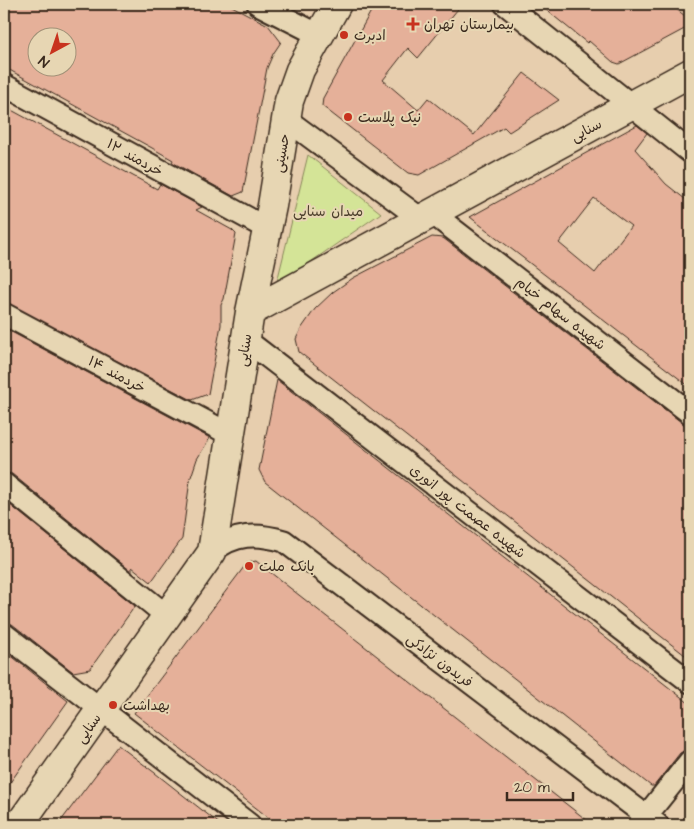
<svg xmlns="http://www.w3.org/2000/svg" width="694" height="829" viewBox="0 0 694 829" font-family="'Architects Daughter','Playpen Sans Arabic',sans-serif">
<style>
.built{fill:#e3c2a5}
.green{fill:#d4e497;stroke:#88875a}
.building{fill:#e5b099;stroke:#3b2a1e;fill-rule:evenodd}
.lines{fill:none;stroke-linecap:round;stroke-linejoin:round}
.minor-casing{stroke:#3b2a1e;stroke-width:25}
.tertiary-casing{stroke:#3b2a1e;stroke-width:31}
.minor{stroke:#e7d6b3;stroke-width:21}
.tertiary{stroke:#e7d6b3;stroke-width:28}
.poi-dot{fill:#c8321e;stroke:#e7d6b3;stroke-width:2}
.labels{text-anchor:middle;stroke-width:4;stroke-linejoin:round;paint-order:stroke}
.poi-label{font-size:14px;fill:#3b2a1e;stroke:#e7d6b3;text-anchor:start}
.street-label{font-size:14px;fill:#3b2a1e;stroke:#e7d6b3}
.park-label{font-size:14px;fill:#4a3d2a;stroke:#e7d6b3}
</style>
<rect width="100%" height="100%" fill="#e7ceae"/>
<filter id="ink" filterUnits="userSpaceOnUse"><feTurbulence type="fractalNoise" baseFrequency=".02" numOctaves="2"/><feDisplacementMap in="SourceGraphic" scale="10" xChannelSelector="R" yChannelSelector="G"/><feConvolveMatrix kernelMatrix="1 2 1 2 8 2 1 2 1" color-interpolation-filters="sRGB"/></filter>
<g filter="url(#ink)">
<path class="built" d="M 671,4 L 690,4 L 690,20 Z"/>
<path class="green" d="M 308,155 L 381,213 L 276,286 Z"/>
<path class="building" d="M 4,4 L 228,4 L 268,25 L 281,42 L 273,54 L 267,68 L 243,192 L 233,196 L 172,162 L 173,160 L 152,148 L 4,67 ZM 38,38 L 68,38 L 68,68 L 38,68 Z
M 375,4 L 462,4 L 418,58 L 408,48 L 383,80 L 418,110 L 428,98 L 474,135 L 524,73 L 559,100 L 509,132 L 504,127 L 419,175 L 408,173 L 322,106 L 323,98 Z
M 539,4 L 670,4 L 690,20 L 690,26 L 619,64 L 613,62 L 589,41 L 587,43 Z
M 4,106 L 157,189 L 160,184 L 202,207 L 196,210 L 232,230 L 236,234 L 224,299 L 221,305 L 221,325 L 208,394 L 192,400 L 4,302 Z
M 637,125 L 647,133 L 635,149 L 666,184 L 690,203 L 690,387 L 470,217 ZM 594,198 L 631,226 L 595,273 L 559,243 Z
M 432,237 L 443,238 L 447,241 L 690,429 L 690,659 L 299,352 L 296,339 L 301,329 L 315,309 L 333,292 L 353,278 Z
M 4,328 L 210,438 L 197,459 L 190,480 L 182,539 L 151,582 L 132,567 L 132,572 L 12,474 L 4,472 Z
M 277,380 L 690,704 L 690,749 L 680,753 L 654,786 L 651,786 L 265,482 L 259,470 Z
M 4,500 L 135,606 L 90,669 L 73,672 L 12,624 L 4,622 Z
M 256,561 L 290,588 L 593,825 L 278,825 L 134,713 L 247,563 Z
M 4,650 L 68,701 L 4,791 Z
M 118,745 L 155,773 L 221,825 L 58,825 Z"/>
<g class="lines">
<defs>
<path id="minor" d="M 258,4 L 319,35
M 505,4 L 690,152
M 4,85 L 266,228
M 286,119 L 421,219
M 432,213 L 690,413
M 4,314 L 231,435
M 246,340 L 690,682
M 4,484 L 167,616
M 212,552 C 234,533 257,533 284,541 L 658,825
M 4,634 L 250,825
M 639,825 L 690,761"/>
<path id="tertiary" d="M 250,312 L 690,73
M 19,825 L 212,552 L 250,312 L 272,206 L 289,101 L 300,70 L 337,4"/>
</defs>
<use href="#minor" class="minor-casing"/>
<use href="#tertiary" class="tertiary-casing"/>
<use href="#minor" class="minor"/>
<use href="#tertiary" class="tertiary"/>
</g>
</g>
<g class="poi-dot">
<path d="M410.5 16.5h5v5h5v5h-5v5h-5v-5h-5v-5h5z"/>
<circle cx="344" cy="35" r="5"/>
<circle cx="348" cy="117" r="5"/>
<circle cx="249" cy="566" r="5"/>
<circle cx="113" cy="705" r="5"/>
</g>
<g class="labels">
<g class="poi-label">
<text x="424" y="29">بیمارستان تهران</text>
<text x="354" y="40">ادبرت</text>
<text x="358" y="122">نیک پلاست</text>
<text x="259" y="571">بانک ملت</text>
<text x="123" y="710">بهداشت</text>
</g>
<g class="street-label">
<text transform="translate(586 130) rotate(-28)" y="5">سنایی</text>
<text transform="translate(281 153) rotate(-80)" y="5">حسینی</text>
<text transform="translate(135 157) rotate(29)" y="5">خردمند ۱۲</text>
<text transform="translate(561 313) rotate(38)" y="5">شهیده سهام خیام</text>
<text transform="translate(244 350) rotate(-81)" y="5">سنایی</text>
<text transform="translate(117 374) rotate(28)" y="5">خردمند ۱۴</text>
<text transform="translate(468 511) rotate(38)" y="5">شهیده عصمت پور انوری</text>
<text transform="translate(440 660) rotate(37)" y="5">فریدون نژادکی</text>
<text transform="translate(88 728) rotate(-55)" y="5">سنایی</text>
</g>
<g class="park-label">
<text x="328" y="216">میدان سنایی</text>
</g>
</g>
<rect width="694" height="829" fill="none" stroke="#e7d6b3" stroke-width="20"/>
<rect x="10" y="10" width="674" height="809" fill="none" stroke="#3b2a1e" stroke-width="2" filter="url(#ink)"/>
<g transform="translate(52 52) rotate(220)"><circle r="24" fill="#e7d6b3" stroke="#a29177"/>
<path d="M0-4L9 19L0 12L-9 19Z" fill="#c8321e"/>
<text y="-8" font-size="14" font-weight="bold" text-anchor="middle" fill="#3b2a1e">N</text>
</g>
<path d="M507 792v8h66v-8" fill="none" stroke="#3b2a1e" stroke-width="2.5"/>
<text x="514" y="792" font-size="15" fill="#3b2a1e" stroke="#e7d6b3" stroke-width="4" paint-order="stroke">20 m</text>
</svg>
